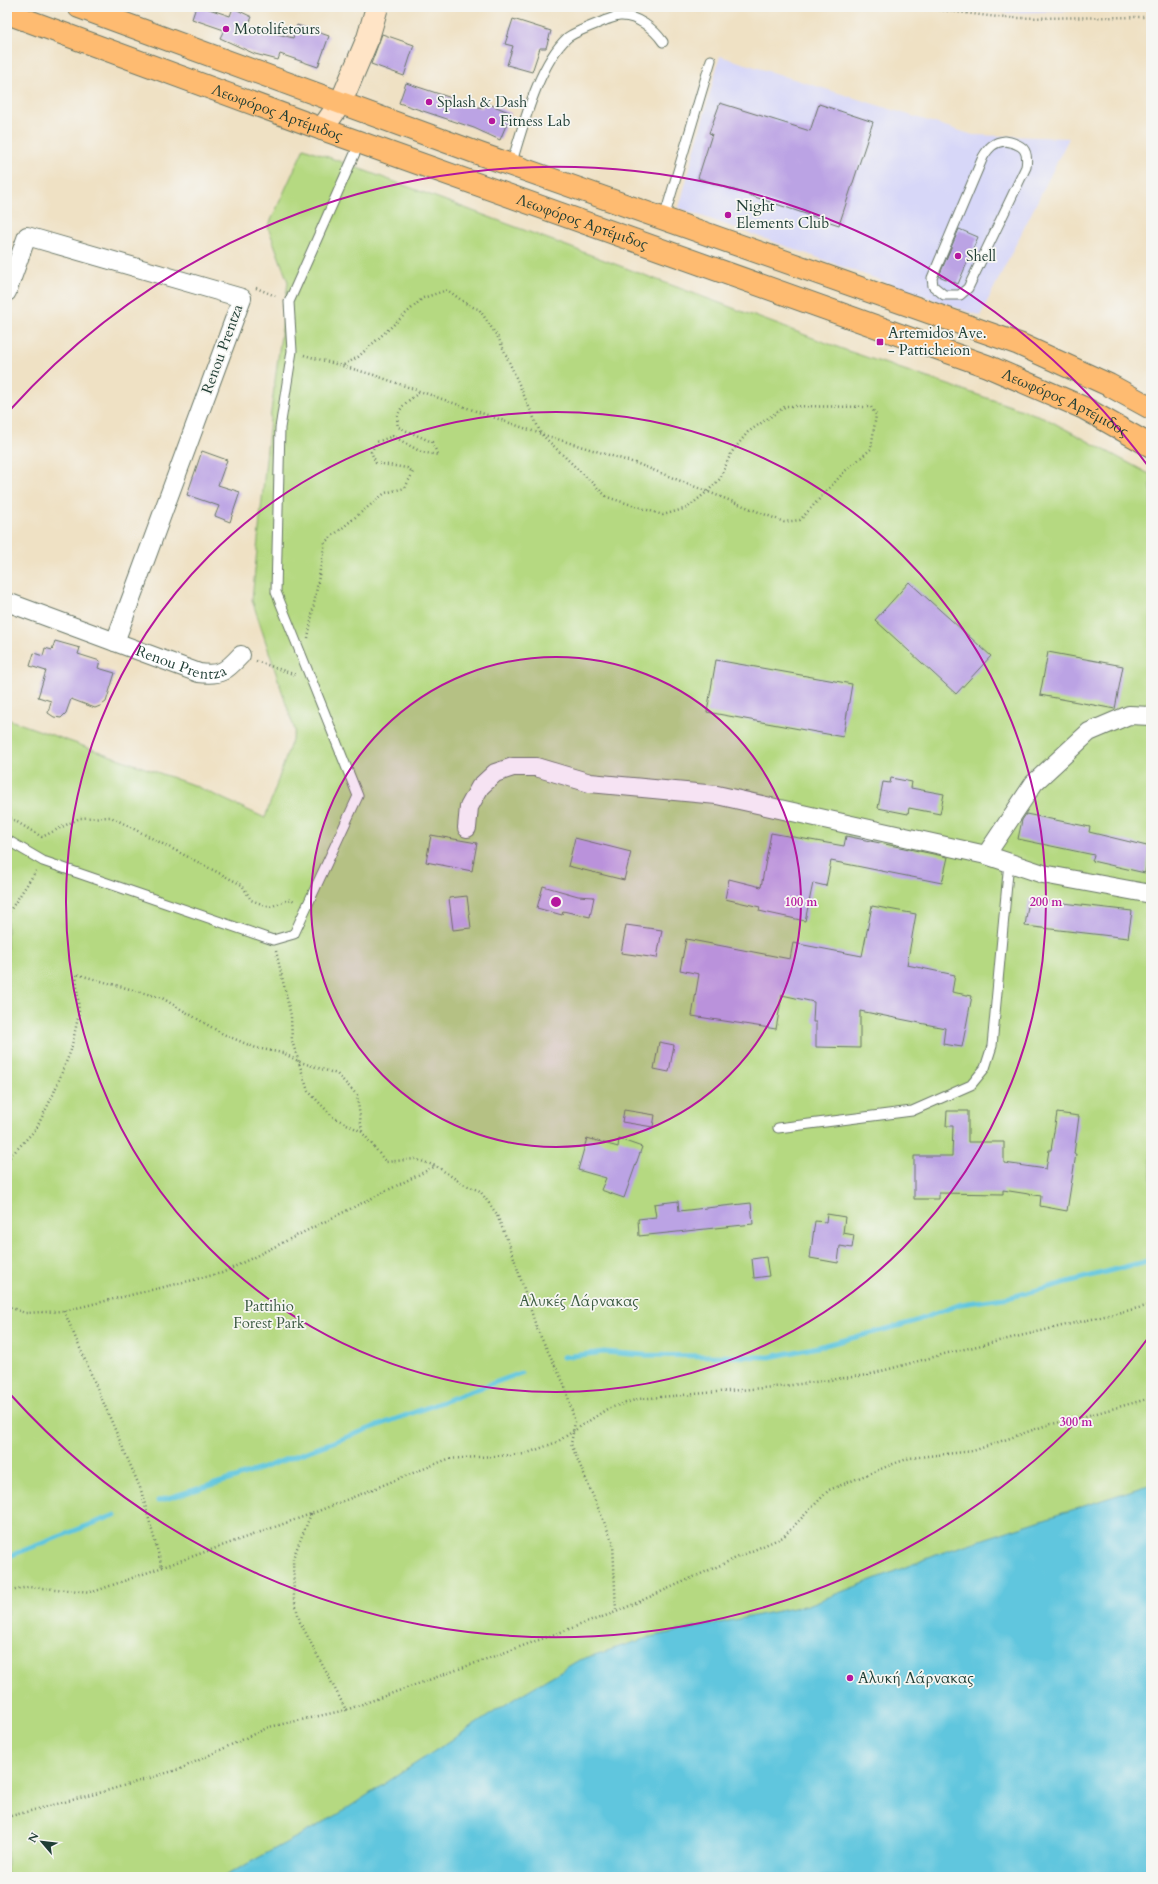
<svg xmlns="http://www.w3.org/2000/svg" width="1158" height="1884" viewBox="0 0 1158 1884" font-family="Cardo,serif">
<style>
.built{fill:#d7d7f8}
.green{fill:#b5d981;stroke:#6a8b5a}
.water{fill:#61c6de;stroke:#408289}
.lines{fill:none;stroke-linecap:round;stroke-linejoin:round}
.stream{stroke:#61c6de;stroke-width:5}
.building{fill:#bba3e4}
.lane-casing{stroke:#687666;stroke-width:11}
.street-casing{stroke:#687666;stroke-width:20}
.secondary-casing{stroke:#687666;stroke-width:24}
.primary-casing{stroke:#687666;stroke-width:24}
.path{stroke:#687666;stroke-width:2.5;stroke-dasharray:1 3;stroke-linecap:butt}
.lane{stroke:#fff;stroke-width:9}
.street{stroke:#fff;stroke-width:18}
.secondary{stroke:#ffe4c6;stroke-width:22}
.primary{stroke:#febb71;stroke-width:22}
.ring{fill:none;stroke:#b5179e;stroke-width:2}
.poi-dot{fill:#b5179e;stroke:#f6f6f2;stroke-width:1.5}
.labels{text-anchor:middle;stroke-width:3.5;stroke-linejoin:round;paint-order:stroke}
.poi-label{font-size:15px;fill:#1f3d34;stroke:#f6f6f2;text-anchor:start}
.street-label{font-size:15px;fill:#1f3d34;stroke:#f6f6f2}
.park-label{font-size:15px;fill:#3d5c43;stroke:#f6f6f2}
.centre{fill:#b5179e;stroke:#f6f6f2;stroke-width:2}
.ring-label{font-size:12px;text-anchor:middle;font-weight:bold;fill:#b5179e;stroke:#f6f6f2;stroke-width:3.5;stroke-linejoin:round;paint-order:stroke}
</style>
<rect width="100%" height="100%" fill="#f6f6f2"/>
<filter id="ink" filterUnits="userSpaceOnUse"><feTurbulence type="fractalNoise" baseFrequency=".025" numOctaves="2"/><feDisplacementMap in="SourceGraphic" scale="8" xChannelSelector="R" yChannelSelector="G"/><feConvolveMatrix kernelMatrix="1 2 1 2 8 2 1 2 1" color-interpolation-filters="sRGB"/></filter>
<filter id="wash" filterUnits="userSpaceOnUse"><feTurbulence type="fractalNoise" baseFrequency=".012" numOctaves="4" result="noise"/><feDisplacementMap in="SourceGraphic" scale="16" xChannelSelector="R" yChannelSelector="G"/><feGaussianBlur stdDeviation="0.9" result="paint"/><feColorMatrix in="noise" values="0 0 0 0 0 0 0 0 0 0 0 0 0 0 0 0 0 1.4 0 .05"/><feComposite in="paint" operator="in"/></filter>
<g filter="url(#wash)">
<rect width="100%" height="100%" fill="#efe1c4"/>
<path class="built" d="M 964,7 L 1151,7 L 1151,9 L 1007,13 Z
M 720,56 L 973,135 L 1069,138 L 980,316 L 679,208 Z"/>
<path class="green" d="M 304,148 L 848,351 L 1043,417 L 1151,475 L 1151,1877 L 7,1877 L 7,719 L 193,785 L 265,818 L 295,731 L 252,600 L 270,419 L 288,282 L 268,227 Z"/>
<path class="water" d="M 1151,1484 L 1151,1877 L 223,1877 L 337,1815 L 517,1697 L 579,1660 L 650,1637 L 808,1605 L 944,1552 Z"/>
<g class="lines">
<path class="stream" d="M 563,1357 L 604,1352 L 644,1355 L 770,1357 L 818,1347 L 913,1322 L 961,1304 L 1011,1297 L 1151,1260
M 158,1501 L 235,1478 L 521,1373
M 7,1557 L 115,1515"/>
</g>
<g id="blocks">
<path class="building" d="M 196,7 L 203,7 L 230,16 L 233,8 L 252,17 L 248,26 L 293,38 L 297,25 L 329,36 L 318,67 L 280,54 L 278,60 L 255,54 L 220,38 L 224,30 L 192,19 Z
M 513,19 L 551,31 L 546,48 L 540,48 L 532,72 L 507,65 L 513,46 L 505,44 Z
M 382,34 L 414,45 L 404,76 L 371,64 Z
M 406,83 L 482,108 L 484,102 L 511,113 L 500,140 L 474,128 L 399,103 Z
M 720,103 L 810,131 L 819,104 L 873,122 L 839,225 L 698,178 L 712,134 L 709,133 Z
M 959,229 L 978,237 L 958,284 L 939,276 Z
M 202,451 L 227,460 L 218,485 L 240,492 L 230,522 L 215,516 L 219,506 L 187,495 Z
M 909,582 L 991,656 L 956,694 L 875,620 Z
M 55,641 L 80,648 L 78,654 L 100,661 L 98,668 L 115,673 L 106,702 L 100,706 L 95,708 L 71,699 L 66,713 L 61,718 L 54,717 L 48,713 L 51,701 L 38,697 L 46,671 L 30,666 L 34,653 L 43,656 L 45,648 L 52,650 Z
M 1048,652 L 1123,666 L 1115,709 L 1040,695 Z
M 716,660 L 852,684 L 843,737 L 707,712 Z
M 891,778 L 912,782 L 911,788 L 944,794 L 940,814 L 909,808 L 908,814 L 878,808 L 883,782 L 890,783 Z
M 1026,814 L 1090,827 L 1089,832 L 1151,847 L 1145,873 L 1092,861 L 1094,855 L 1018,839 L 1022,820 Z
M 771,833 L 844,846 L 846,836 L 948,857 L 942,883 L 831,861 L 826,886 L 813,883 L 805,921 L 759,911 L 760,907 L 725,899 L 729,879 L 761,887 Z
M 431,835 L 477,843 L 472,871 L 426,862 Z
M 575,838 L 631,852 L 624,880 L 568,866 Z
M 543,886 L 578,896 L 594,897 L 590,917 L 563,911 L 562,915 L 537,908 Z
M 467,896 L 471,928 L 453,930 L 449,898 Z
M 1029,899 L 1132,911 L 1128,938 L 1025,926 Z
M 872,906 L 916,914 L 907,965 L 955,975 L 952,992 L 972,996 L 962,1047 L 943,1044 L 945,1028 L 860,1011 L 860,1048 L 816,1047 L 816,1022 L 813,1022 L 814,1002 L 782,995 L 776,1029 L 692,1016 L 699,974 L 680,970 L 686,939 L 790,959 L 793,943 L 862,956 Z
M 626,925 L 662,930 L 657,958 L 621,953 Z
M 659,1042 L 674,1045 L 669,1072 L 654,1069 Z
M 624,1110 L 655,1115 L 653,1127 L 622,1122 Z
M 947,1111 L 968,1111 L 968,1142 L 1004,1142 L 1004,1163 L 1046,1169 L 1049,1150 L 1051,1150 L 1057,1113 L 1079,1116 L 1074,1154 L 1076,1154 L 1067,1211 L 1040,1206 L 1041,1196 L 1003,1190 L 1003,1194 L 939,1193 L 939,1199 L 914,1199 L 914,1156 L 952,1156 L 953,1126 L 946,1126 Z
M 587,1138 L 618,1147 L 619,1139 L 642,1147 L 624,1198 L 601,1190 L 606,1178 L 578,1170 Z
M 678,1201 L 679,1211 L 751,1203 L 753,1224 L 639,1236 L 638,1219 L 656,1217 L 654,1204 Z
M 827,1214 L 845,1217 L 843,1233 L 854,1235 L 852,1248 L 840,1246 L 838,1263 L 810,1258 L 815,1221 L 826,1222 Z
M 766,1257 L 769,1276 L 754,1278 L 752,1259 Z"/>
</g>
</g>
<g filter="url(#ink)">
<use href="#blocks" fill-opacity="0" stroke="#687666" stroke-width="1"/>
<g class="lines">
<defs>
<path id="lane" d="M 1005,141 C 1022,144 1029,149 1026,167 L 968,288 L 960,295 L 944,295 L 933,286 L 932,278 L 983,157 C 989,147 994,142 1005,141 Z
M 511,165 C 523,127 538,65 567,38 C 574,32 597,24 606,20 C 610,19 616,16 620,16 C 637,15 654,29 663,42
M 664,218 L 711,60
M 7,840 L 43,861 L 273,940 L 294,934 L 358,796 L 276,592 L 280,428 L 292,351 L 289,302 L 360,142
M 778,1128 L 912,1111 L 971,1085 L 985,1068 L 992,1046 L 1009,862"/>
<g id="street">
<path d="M 7,292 L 27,236 L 242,298 L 115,642"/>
<path id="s1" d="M 7,602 L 199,673 C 221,676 226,671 241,655"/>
<path d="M 467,828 L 469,807 L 480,787 L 495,773 L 513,767 L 536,767 L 590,783 L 717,795 L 986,855 L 1043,874 L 1151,894"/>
<path d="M 986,855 L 1034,783 L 1089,732 L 1129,715 L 1151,716"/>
</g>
<path id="secondary" d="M 322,129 L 341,102 L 368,38 L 377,7"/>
<g id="primary">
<path d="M 79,7 L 480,154 L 1019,344 L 1109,385 L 1151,408"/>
<path id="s2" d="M 7,13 L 322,129 L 987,366 L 1084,408 L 1151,446"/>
</g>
</defs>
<use href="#lane" class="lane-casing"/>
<use href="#street" class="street-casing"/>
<use href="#secondary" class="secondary-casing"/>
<use href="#primary" class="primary-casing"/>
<path class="path" d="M 915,7 L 1006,18 L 1151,17
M 256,288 L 278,297
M 304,355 L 374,375 L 541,434 L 638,464 L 784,522 L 800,520 L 845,471 L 871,449 L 876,415 L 871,407 L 786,406 L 748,432 L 731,453 L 720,479 L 708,491 L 687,508 L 663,515 L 607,497 L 541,434 L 499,339 L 479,309 C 468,307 457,296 447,290 L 423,298 L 358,357 L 342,366
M 308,638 L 325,542 L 385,493 L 405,488 L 413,472 L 407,468 L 376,463 L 371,452 L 377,442 L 393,436 L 421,452 L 438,455 L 432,442 L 398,427 C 394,409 408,401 420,392
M 256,661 L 296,675
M 7,816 L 42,837 L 80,818 L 111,817 L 242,885 L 251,900 L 270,907 L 291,899 L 296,902
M 7,915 L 36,871
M 276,951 L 291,1016 L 292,1041 L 308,1091 L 333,1117 L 362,1132 L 386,1162 L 415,1159 L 436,1166 L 463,1184 L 480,1191 L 496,1213 L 511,1249 L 537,1329 L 565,1386 L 575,1422 L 571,1444 L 613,1543 L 616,1612
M 7,1160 L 36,1129 L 53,1095 L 71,1050 L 79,1013 L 76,974 L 162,998 L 223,1034 L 256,1048 L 283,1053 L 300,1062 L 337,1074 L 357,1095 L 362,1131
M 7,1306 L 25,1313 L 64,1311 L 222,1273 L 436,1166
M 64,1311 L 141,1490 L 162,1567
M 311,1514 L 293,1558 L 294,1599 L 300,1622 L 346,1710 L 616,1612 L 783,1537 L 829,1490 L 893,1464 L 910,1458 L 973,1451 L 1047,1425 L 1075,1419 L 1151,1398
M 7,1592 L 28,1587 L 93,1592 L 311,1514 L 448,1459 L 525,1454 L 557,1442 L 607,1409 L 638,1399 L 785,1386 L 867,1375 L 948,1353 L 1151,1305
M 7,1817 L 99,1793 L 180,1769 L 269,1727 L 346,1710"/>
<use href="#lane" class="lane"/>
<use href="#street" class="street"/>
<use href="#secondary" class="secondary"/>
<use href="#primary" class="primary"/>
</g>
</g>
<circle cx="556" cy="902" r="245" fill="#b5179e" fill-opacity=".12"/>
<g class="ring">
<circle cx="556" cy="902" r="245"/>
<circle cx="556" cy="902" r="490"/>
<path d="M1151 1334A735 735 0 0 1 10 1394M10 410A735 735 0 0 1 1151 470"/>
</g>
<g class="poi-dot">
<circle cx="226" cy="29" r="4"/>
<circle cx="429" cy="102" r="4"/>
<circle cx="492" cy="121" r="4"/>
<circle cx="728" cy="215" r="4"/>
<circle cx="958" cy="256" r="4"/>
<rect x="876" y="338" width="8" height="8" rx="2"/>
<circle cx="850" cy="1678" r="4"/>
</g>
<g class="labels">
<g class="poi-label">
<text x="234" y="34">Motolifetours</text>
<text x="437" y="107">Splash &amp; Dash</text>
<text x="500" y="126">Fitness Lab</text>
<text x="736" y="211">Night<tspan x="736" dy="17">Elements Club</tspan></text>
<text x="966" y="261">Shell</text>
<text x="888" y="338">Artemidos Ave.<tspan x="888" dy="17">- Patticheion</tspan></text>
<text x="858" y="1683">Αλυκή Λάρνακας</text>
</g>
<g class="street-label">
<text dy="5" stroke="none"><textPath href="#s2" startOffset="288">Λεωφόρος Αρτέμιδος</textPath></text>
<text dy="5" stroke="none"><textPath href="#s2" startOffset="612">Λεωφόρος Αρτέμιδος</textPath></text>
<text transform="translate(222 349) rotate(-70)" y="5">Renou Prentza</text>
<text dy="5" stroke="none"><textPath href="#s2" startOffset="1128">Λεωφόρος Αρτέμιδος</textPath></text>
<text dy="5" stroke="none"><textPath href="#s1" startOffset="185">Renou Prentza</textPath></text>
</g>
<g class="park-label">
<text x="579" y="1306">Αλυκές Λάρνακας</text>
<text x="269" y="1311">Pattihio<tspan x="269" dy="17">Forest Park</tspan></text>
</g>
</g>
<circle cx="556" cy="902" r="6" class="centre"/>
<g class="ring-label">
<text x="801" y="906">100 m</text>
<text x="1046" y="906">200 m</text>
<text x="1076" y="1426">300 m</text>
</g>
<rect width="1158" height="1884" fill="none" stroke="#f6f6f2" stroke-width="24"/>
<g transform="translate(42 1842) rotate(298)" stroke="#f6f6f2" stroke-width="3" paint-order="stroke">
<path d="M0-3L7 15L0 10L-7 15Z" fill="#1f3d34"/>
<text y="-6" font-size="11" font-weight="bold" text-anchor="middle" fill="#1f3d34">N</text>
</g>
</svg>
